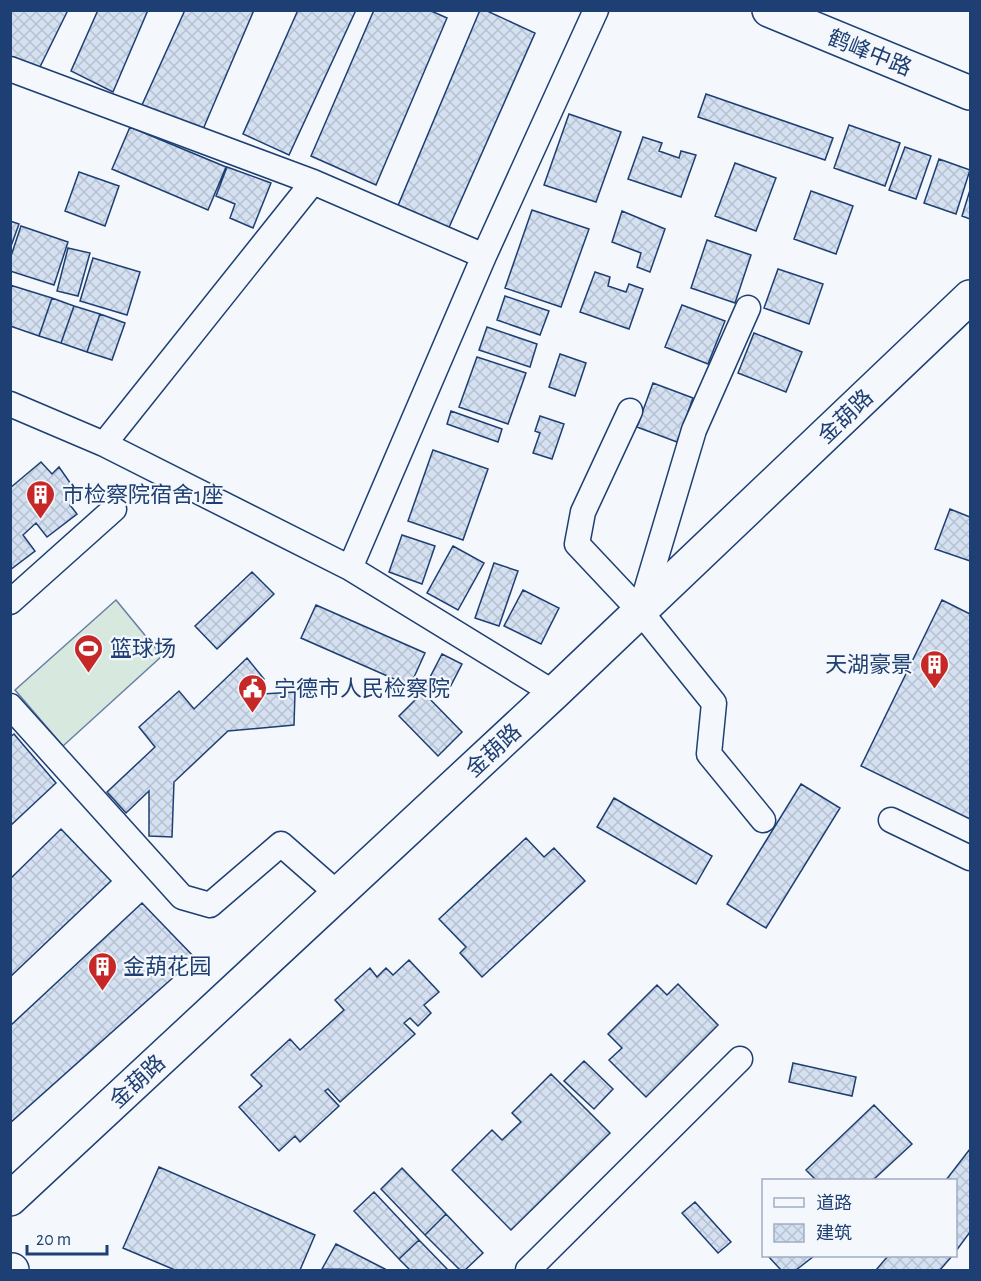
<svg xmlns="http://www.w3.org/2000/svg" width="981" height="1281" viewBox="0 0 981 1281" font-family="'Alegreya Sans','Noto Sans SC',sans-serif">
<style>
.pitch{fill:#d7e8df;stroke:#687fa3;stroke-width:1.5}
.building{fill:url(#building-cross-hatch);stroke:#1d3f73;stroke-width:1.5}
.lines{fill:none;stroke-linecap:round;stroke-linejoin:round}
.street-casing{stroke:#1d3f73;stroke-width:27}
.secondary-casing{stroke:#1d3f73;stroke-width:36}
.highway-casing{stroke:#1d3f73;stroke-width:36}
.street{stroke:#f4f7fb;stroke-width:24}
.secondary{stroke:#f4f7fb;stroke-width:33}
.highway{stroke:#f4f7fb;stroke-width:33}
.labels{text-anchor:middle;stroke-width:4.5;stroke-linejoin:round;paint-order:stroke}
.street-label{font-size:22px;fill:#1d3f73;stroke:#f4f7fb}
.poi-label{font-size:22px;fill:#1d3f73;stroke:#f4f7fb;text-anchor:start}
</style>
<defs>
<pattern id="building-cross-hatch" width="8" height="8" patternUnits="userSpaceOnUse" patternTransform="scale(1.5)"><rect width="8" height="8" fill="#d5e0f0"/><path d="M0 0l8 8M0 8l8-8" fill="none" stroke="#b6c1d1"/></pattern>
</defs>
<rect width="100%" height="100%" fill="#f4f7fb"/>
<path class="pitch" d="M 116,600 L 162,656 L 63,746 L 15,690 Z"/>
<path class="building" d="M 10,10 L 68,10 L 35,77 L 10,63 Z
M 98,10 L 148,10 L 113,92 L 71,71 Z
M 185,10 L 254,10 L 201,134 L 142,105 Z
M 298,10 L 356,10 L 289,155 L 243,134 Z
M 374,10 L 429,10 L 447,18 L 376,185 L 311,156 Z
M 480,10 L 485,10 L 535,33 L 447,232 L 397,208 Z
M 706,94 L 833,138 L 825,160 L 698,117 Z
M 569,114 L 621,132 L 596,202 L 544,185 Z
M 849,125 L 900,143 L 885,186 L 834,168 Z
M 130,127 L 226,167 L 208,210 L 112,169 Z
M 643,137 L 662,143 L 659,151 L 679,158 L 681,151 L 696,155 L 681,197 L 628,179 Z
M 905,147 L 931,156 L 916,199 L 889,190 Z
M 939,159 L 970,170 L 956,214 L 924,203 Z
M 735,163 L 776,178 L 756,231 L 715,216 Z
M 227,167 L 271,183 L 253,228 L 230,218 L 235,204 L 216,196 Z
M 79,172 L 119,186 L 105,226 L 65,211 Z
M 970,190 L 970,219 L 962,216 Z
M 811,191 L 853,206 L 836,254 L 794,239 Z
M 532,210 L 589,229 L 561,307 L 505,288 Z
M 622,211 L 665,229 L 650,272 L 637,267 L 641,253 L 612,242 Z
M 10,221 L 19,224 L 10,249 Z
M 21,226 L 68,242 L 54,285 L 10,271 L 10,259 Z
M 707,240 L 751,255 L 735,303 L 691,288 Z
M 68,248 L 90,253 L 78,296 L 57,291 Z
M 93,258 L 140,272 L 127,315 L 80,301 Z
M 778,269 L 823,284 L 809,324 L 764,308 Z
M 595,272 L 610,277 L 608,286 L 626,292 L 629,284 L 643,289 L 629,329 L 580,312 Z
M 10,285 L 52,298 L 39,336 L 10,326 Z
M 505,296 L 549,311 L 540,335 L 497,320 Z
M 52,298 L 74,306 L 61,343 L 39,336 Z
M 682,305 L 725,321 L 708,364 L 665,347 Z
M 74,306 L 100,314 L 87,352 L 61,343 Z
M 100,314 L 125,323 L 112,360 L 87,352 Z
M 487,327 L 537,344 L 530,367 L 479,350 Z
M 754,333 L 802,352 L 786,392 L 738,373 Z
M 560,354 L 586,363 L 575,396 L 549,387 Z
M 477,357 L 526,373 L 508,424 L 459,407 Z
M 653,383 L 693,398 L 677,442 L 637,427 Z
M 451,411 L 502,429 L 498,442 L 447,424 Z
M 540,416 L 564,424 L 552,459 L 533,453 L 540,433 L 535,431 Z
M 433,450 L 488,469 L 463,540 L 408,521 Z
M 41,462 L 52,474 L 59,467 L 80,497 L 70,505 L 77,514 L 47,537 L 36,523 L 23,535 L 35,551 L 10,570 L 10,488 Z
M 950,509 L 970,517 L 970,561 L 935,549 Z
M 402,535 L 435,546 L 422,584 L 389,572 Z
M 453,546 L 484,563 L 458,610 L 427,593 Z
M 494,563 L 518,571 L 499,626 L 475,618 Z
M 252,572 L 274,594 L 217,649 L 195,626 Z
M 523,590 L 559,608 L 541,644 L 504,626 Z
M 942,600 L 970,614 L 970,819 L 861,766 Z
M 316,605 L 425,653 L 410,686 L 301,638 Z
M 442,654 L 462,664 L 446,695 L 426,685 Z
M 247,658 L 264,679 L 248,695 L 295,692 L 294,725 L 228,731 L 174,782 L 172,837 L 149,836 L 149,791 L 126,813 L 107,792 L 155,747 L 139,727 L 179,691 L 194,709 Z
M 423,692 L 462,732 L 438,756 L 399,716 Z
M 14,734 L 56,783 L 10,826 L 10,737 Z
M 801,784 L 840,808 L 766,928 L 727,904 Z
M 614,798 L 712,856 L 696,884 L 597,827 Z
M 61,829 L 111,881 L 10,977 L 10,879 Z
M 526,838 L 544,857 L 554,848 L 585,881 L 482,977 L 460,953 L 466,947 L 439,919 Z
M 142,903 L 195,958 L 10,1123 L 10,1026 Z
M 409,960 L 439,992 L 424,1005 L 431,1013 L 418,1026 L 410,1018 L 404,1023 L 415,1034 L 340,1102 L 328,1089 L 325,1091 L 339,1106 L 300,1142 L 295,1136 L 279,1151 L 239,1107 L 262,1086 L 251,1075 L 290,1039 L 300,1050 L 344,1010 L 335,1000 L 370,968 L 377,977 L 386,968 L 393,975 Z
M 678,984 L 718,1025 L 646,1097 L 609,1060 L 622,1048 L 608,1034 L 657,985 L 667,995 Z
M 584,1061 L 613,1089 L 594,1109 L 564,1081 Z
M 793,1063 L 856,1077 L 852,1096 L 789,1082 Z
M 551,1074 L 610,1133 L 511,1230 L 452,1170 L 492,1130 L 502,1140 L 521,1122 L 512,1113 Z
M 874,1105 L 912,1144 L 873,1180 L 816,1180 L 806,1170 Z
M 970,1149 L 970,1232 L 956,1251 L 956,1180 L 946,1180 Z
M 159,1167 L 315,1235 L 300,1270 L 175,1270 L 123,1248 Z
M 402,1168 L 446,1214 L 425,1235 L 381,1189 Z
M 374,1192 L 419,1240 L 399,1259 L 354,1211 Z
M 695,1202 L 731,1242 L 718,1253 L 682,1213 Z
M 446,1214 L 483,1253 L 465,1270 L 460,1270 L 425,1235 Z
M 419,1240 L 448,1270 L 410,1270 L 399,1259 Z
M 336,1244 L 385,1269 L 384,1270 L 322,1269 Z
M 768,1256 L 814,1256 L 796,1270 L 781,1270 Z
M 888,1256 L 952,1256 L 940,1270 L 876,1270 Z"/>
<g class="lines">
<defs>
<path id="street" d="M 10,69 L 313,182
M 10,404 L 104,444 L 350,568 L 554,693
M 630,411 L 583,512 L 577,544 L 640,611 L 694,430 L 748,308
M 104,444 L 313,182 L 484,256
M 350,568 L 484,256 L 596,10
M 10,602 L 114,509
M 640,611 L 714,703 L 709,754 L 763,820
M 10,706 L 182,897 L 210,905 L 281,844 L 338,894
M 891,820 L 970,858
M 528,1270 L 740,1059"/>
<path id="secondary" d="M 769,10 L 970,93
M 10,1199 L 554,693 L 970,297"/>
<path id="highway" d="M 10,1270 L 12,1270"/>
</defs>
<use href="#street" class="street-casing"/>
<use href="#secondary" class="secondary-casing"/>
<use href="#highway" class="highway-casing"/>
<use href="#street" class="street"/>
<use href="#secondary" class="secondary"/>
<use href="#highway" class="highway"/>
</g>
<defs>
<symbol id="building-pin" viewBox="-11 -11 22 30"><path d="M0 17L-7.5 6A9.5 9.5 0 1 1 7.5 6Z" fill="#c62828" stroke="#f4f7fb"/><path d="M-4-6H4V6H1V3H-1V6H-4ZM-2.5-4.3h1.7v1.8h-1.7ZM.8-4.3h1.7v1.8H.8ZM-2.5-1h1.7V.8h-1.7ZM.8-1h1.7V.8H.8Z" fill="#fff"/></symbol>
<symbol id="stadium-pin" viewBox="-11 -11 22 30"><path d="M0 17L-7.5 6A9.5 9.5 0 1 1 7.5 6Z" fill="#c62828" stroke="#f4f7fb"/><path d="M0-5a6.5 5 0 1 0 0 10a6.5 5 0 1 0 0-10ZM-3.5-1.8h7v3.6h-7Z" fill="#fff"/></symbol>
<symbol id="civic-pin" viewBox="-11 -11 22 30"><path d="M0 17L-7.5 6A9.5 9.5 0 1 1 7.5 6Z" fill="#c62828" stroke="#f4f7fb"/><path d="M-.6-6.5H3V-4.5H.6V-3L4-1V1h2V6H-6V1h2V-1L-.6-3ZM-1.2 2.5V6h2.4V2.5Z" fill="#fff"/></symbol>
</defs>
<g fill-rule="evenodd">
<use href="#building-pin" x="24" y="478" width="33" height="45"/>
<use href="#stadium-pin" x="72" y="632" width="33" height="45"/>
<use href="#building-pin" x="918" y="648" width="33" height="45"/>
<use href="#civic-pin" x="236" y="672" width="33" height="45"/>
<use href="#building-pin" x="86" y="950" width="33" height="45"/>
</g>
<g class="labels">
<g class="street-label">
<text transform="translate(870 52) rotate(22)" y="8">鹤峰中路</text>
<text transform="translate(845 416) rotate(-44)" y="8">金葫路</text>
<text transform="translate(493 750) rotate(-43)" y="8">金葫路</text>
<text transform="translate(137 1081) rotate(-43)" y="8">金葫路</text>
</g>
<g class="poi-label">
<text x="62" y="502">市检察院宿舍1座</text>
<text x="110" y="656">篮球场</text>
<text x="913" y="672" text-anchor="end">天湖豪景</text>
<text x="274" y="696">宁德市人民检察院</text>
<text x="123" y="974">金葫花园</text>
</g>
</g>
<rect width="981" height="1281" fill="none" stroke="#1d3f73" stroke-width="24"/>
<rect x="762" y="1179" width="195" height="78" fill="#f4f7fb" stroke="#9eadc5" stroke-width="1.5"/>
<rect x="774" y="1198" width="30" height="9" fill="#f4f7fb" stroke="#9eadc5" stroke-width="1.5"/>
<text x="816" y="1209" font-size="18" fill="#1d3f73">道路</text>
<rect x="774" y="1224" width="30" height="18" fill="url(#building-cross-hatch)" stroke="#9eadc5" stroke-width="1.5"/>
<text x="816" y="1239" font-size="18" fill="#1d3f73">建筑</text>
<path d="M27 1245v9h80v-9" fill="none" stroke="#1d3f73" stroke-width="3"/>
<text x="36" y="1245" font-size="18" fill="#1d3f73" stroke="#f4f7fb" stroke-width="4.5" paint-order="stroke">20 m</text>
</svg>
